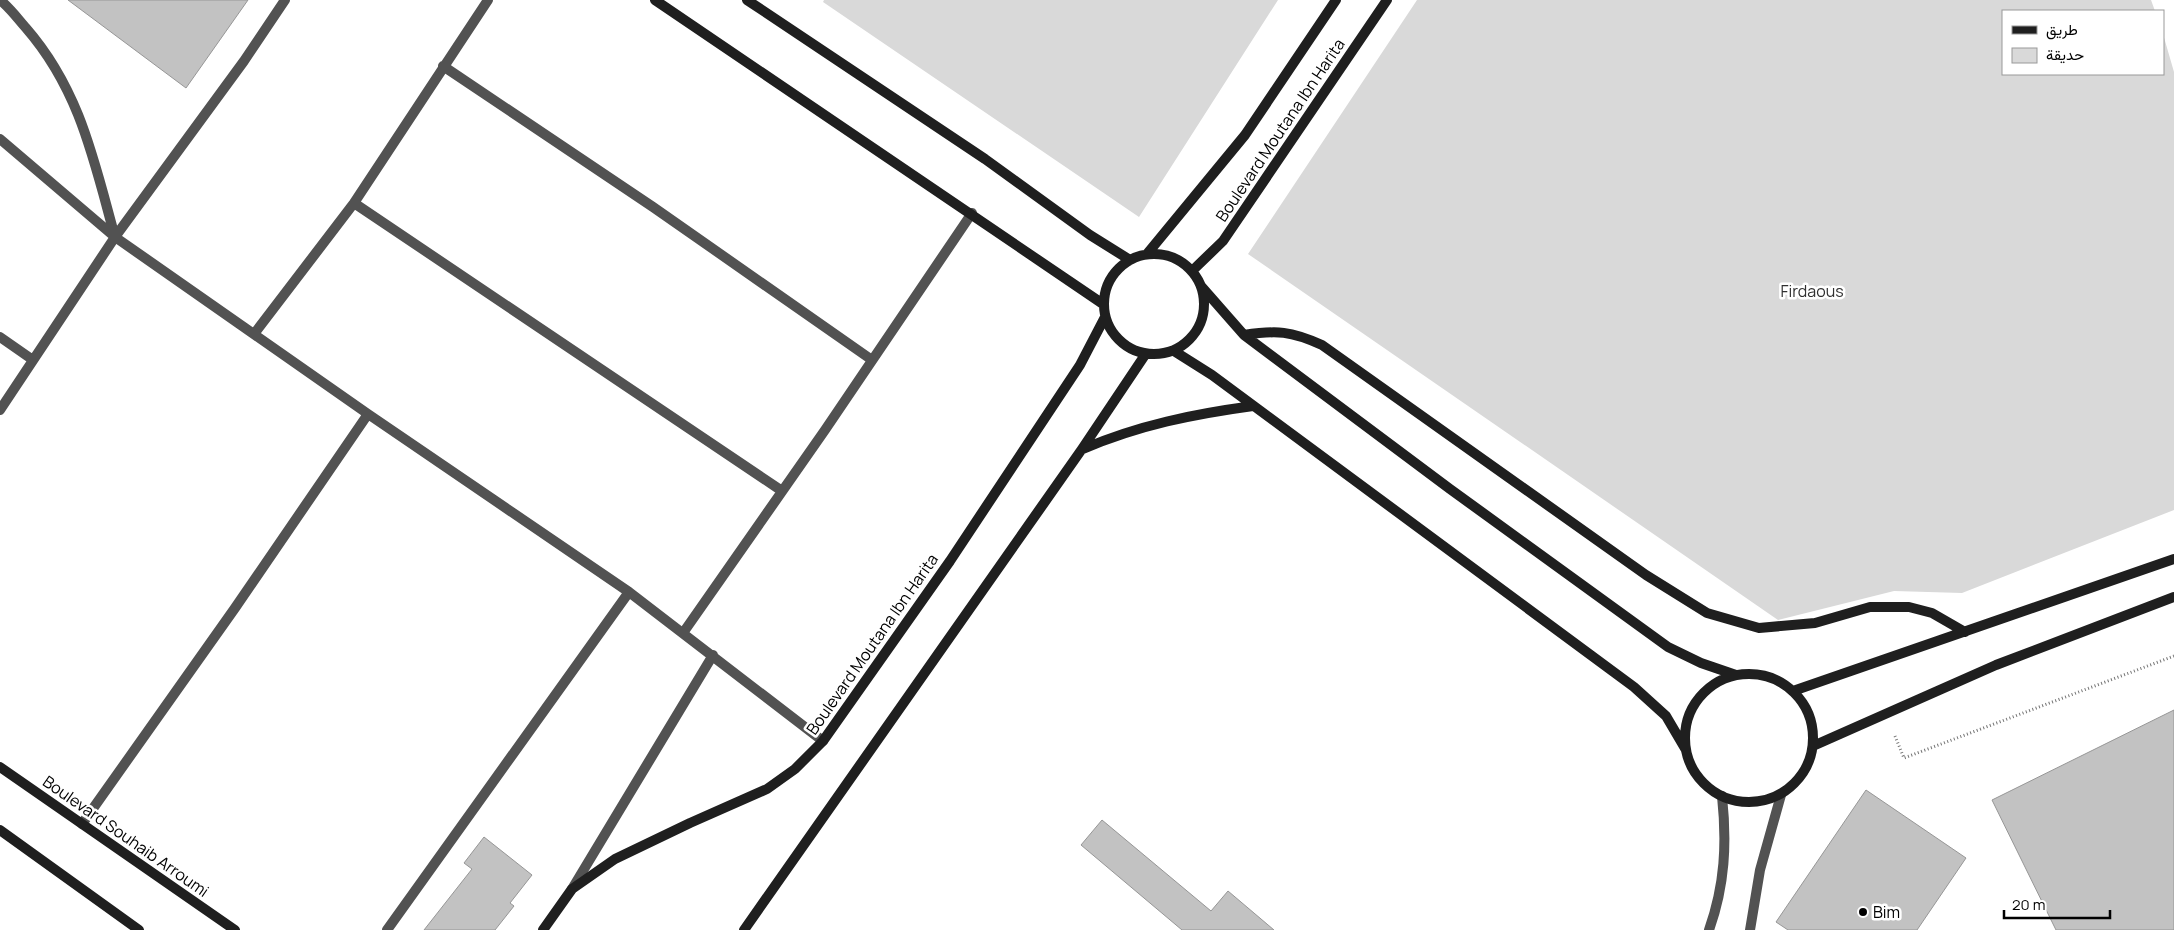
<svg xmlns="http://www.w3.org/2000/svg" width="2174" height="930" viewBox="0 0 2174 930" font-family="Manrope,Vazirmatn,sans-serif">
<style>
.green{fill:#d9d9d9}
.building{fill:#c2c2c2;stroke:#969696}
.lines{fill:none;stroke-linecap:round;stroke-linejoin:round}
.path{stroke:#747474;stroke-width:3;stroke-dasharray:1 2.5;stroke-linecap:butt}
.street{stroke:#525252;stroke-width:10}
.secondary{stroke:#1f1f1f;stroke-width:10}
.poi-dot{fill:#000;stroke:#fff;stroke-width:2}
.labels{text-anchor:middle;stroke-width:5;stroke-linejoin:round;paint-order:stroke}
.street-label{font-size:16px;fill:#000;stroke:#fff}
.park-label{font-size:16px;fill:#303030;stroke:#fff}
.poi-label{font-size:16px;fill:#000;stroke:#fff;text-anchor:start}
</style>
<rect width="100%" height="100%" fill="#fff"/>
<path class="green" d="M 824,0 L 1278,0 L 1139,217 L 823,2 Z
M 1417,0 L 2151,0 L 2155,11 L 2003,11 L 2003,74 L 2163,74 L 2163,34 L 2174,72 L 2174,510 L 1962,593 L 1894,591 L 1778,620 L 1248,254 Z"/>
<path class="building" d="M 68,0 L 248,0 L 186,88 Z
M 2174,710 L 2174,930 L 2056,930 L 1992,800 Z
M 1866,790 L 1966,858 L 1917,930 L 1788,930 L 1776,922 Z
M 1102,820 L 1211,911 L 1228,891 L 1274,930 L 1182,930 L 1081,845 Z
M 484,837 L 532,875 L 510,903 L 514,906 L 495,930 L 424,930 L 472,869 L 464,863 Z"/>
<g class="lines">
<path class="path" d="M 1895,736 L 1904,758 L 2174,656"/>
<path class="street" d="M 0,0 C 10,8 18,19 26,28 C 80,90 94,161 115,237
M 443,66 L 653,207 L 872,360
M 0,139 L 115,237 L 368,414 L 629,592 L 823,741
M 354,203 L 782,491
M 254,334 L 354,203 L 488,0
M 0,337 L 33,360
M 0,410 L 115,237 L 244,61 L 285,0
M 683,633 L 825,430 L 972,213
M 82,824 L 235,608 L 368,414
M 572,889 L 713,655
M 387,930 L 629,592
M 1709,930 C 1725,885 1727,843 1722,796
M 1750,930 L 1760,870 L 1781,795"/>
<path class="secondary" d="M 655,0 L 1103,304
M 747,0 L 985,159 L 1090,235 L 1130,260
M1104 304a50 50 0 1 1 100 0a50 50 0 1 1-100 0Z
M 1147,254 L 1245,135 L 1336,0
M 1192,271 L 1223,241 L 1387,0
M 1201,286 L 1244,335 L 1450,489 L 1668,647 L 1701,663 L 1736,675
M 1244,335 C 1277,330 1291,331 1322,345 L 1646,575 L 1707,613 L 1759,628 L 1815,623 L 1870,607 L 1909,607 L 1932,613 L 1965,632
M 1174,351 L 1212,375 L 1634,687 L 1666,716 L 1686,750
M 1083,449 C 1139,425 1194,414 1253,406
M1685 738a64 64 0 1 1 128 0a64 64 0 1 1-128 0Z
M 1793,691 L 2174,559
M 1813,746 L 1996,665 L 2174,597
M 0,767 L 235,930
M 0,830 L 139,930
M 543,930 L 572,889 L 615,859 L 690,823 L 767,789 L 795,769 L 823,741 L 950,561 L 1080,365 L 1105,317
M 744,930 L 1082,449 L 1145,355"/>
</g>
<circle class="poi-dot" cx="1863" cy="912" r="5"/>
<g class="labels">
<g class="street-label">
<text transform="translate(1280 130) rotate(-56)" y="6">Boulevard Moutana Ibn Harita</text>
<text transform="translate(872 644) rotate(-55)" y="6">Boulevard Moutana Ibn Harita</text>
<text transform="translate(126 836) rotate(35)" y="6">Boulevard Souhaib Arroumi</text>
</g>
<g class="park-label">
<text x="1812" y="297">Firdaous</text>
</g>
<g class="poi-label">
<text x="1873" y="918">Bim</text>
</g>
</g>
<rect x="2002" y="10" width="162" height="65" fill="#ffffff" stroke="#999999"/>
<rect x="2012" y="26" width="25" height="8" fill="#1f1f1f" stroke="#999999"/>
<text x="2046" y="35" font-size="15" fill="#000000">طريق</text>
<rect x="2012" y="48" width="25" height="15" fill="#d9d9d9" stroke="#999999"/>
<text x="2046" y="60" font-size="15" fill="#000000">حديقة</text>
<path d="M2004 910v8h106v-8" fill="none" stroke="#000000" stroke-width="2.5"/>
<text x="2012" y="910" font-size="15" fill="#000000" stroke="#ffffff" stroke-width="4" paint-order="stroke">20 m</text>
</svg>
